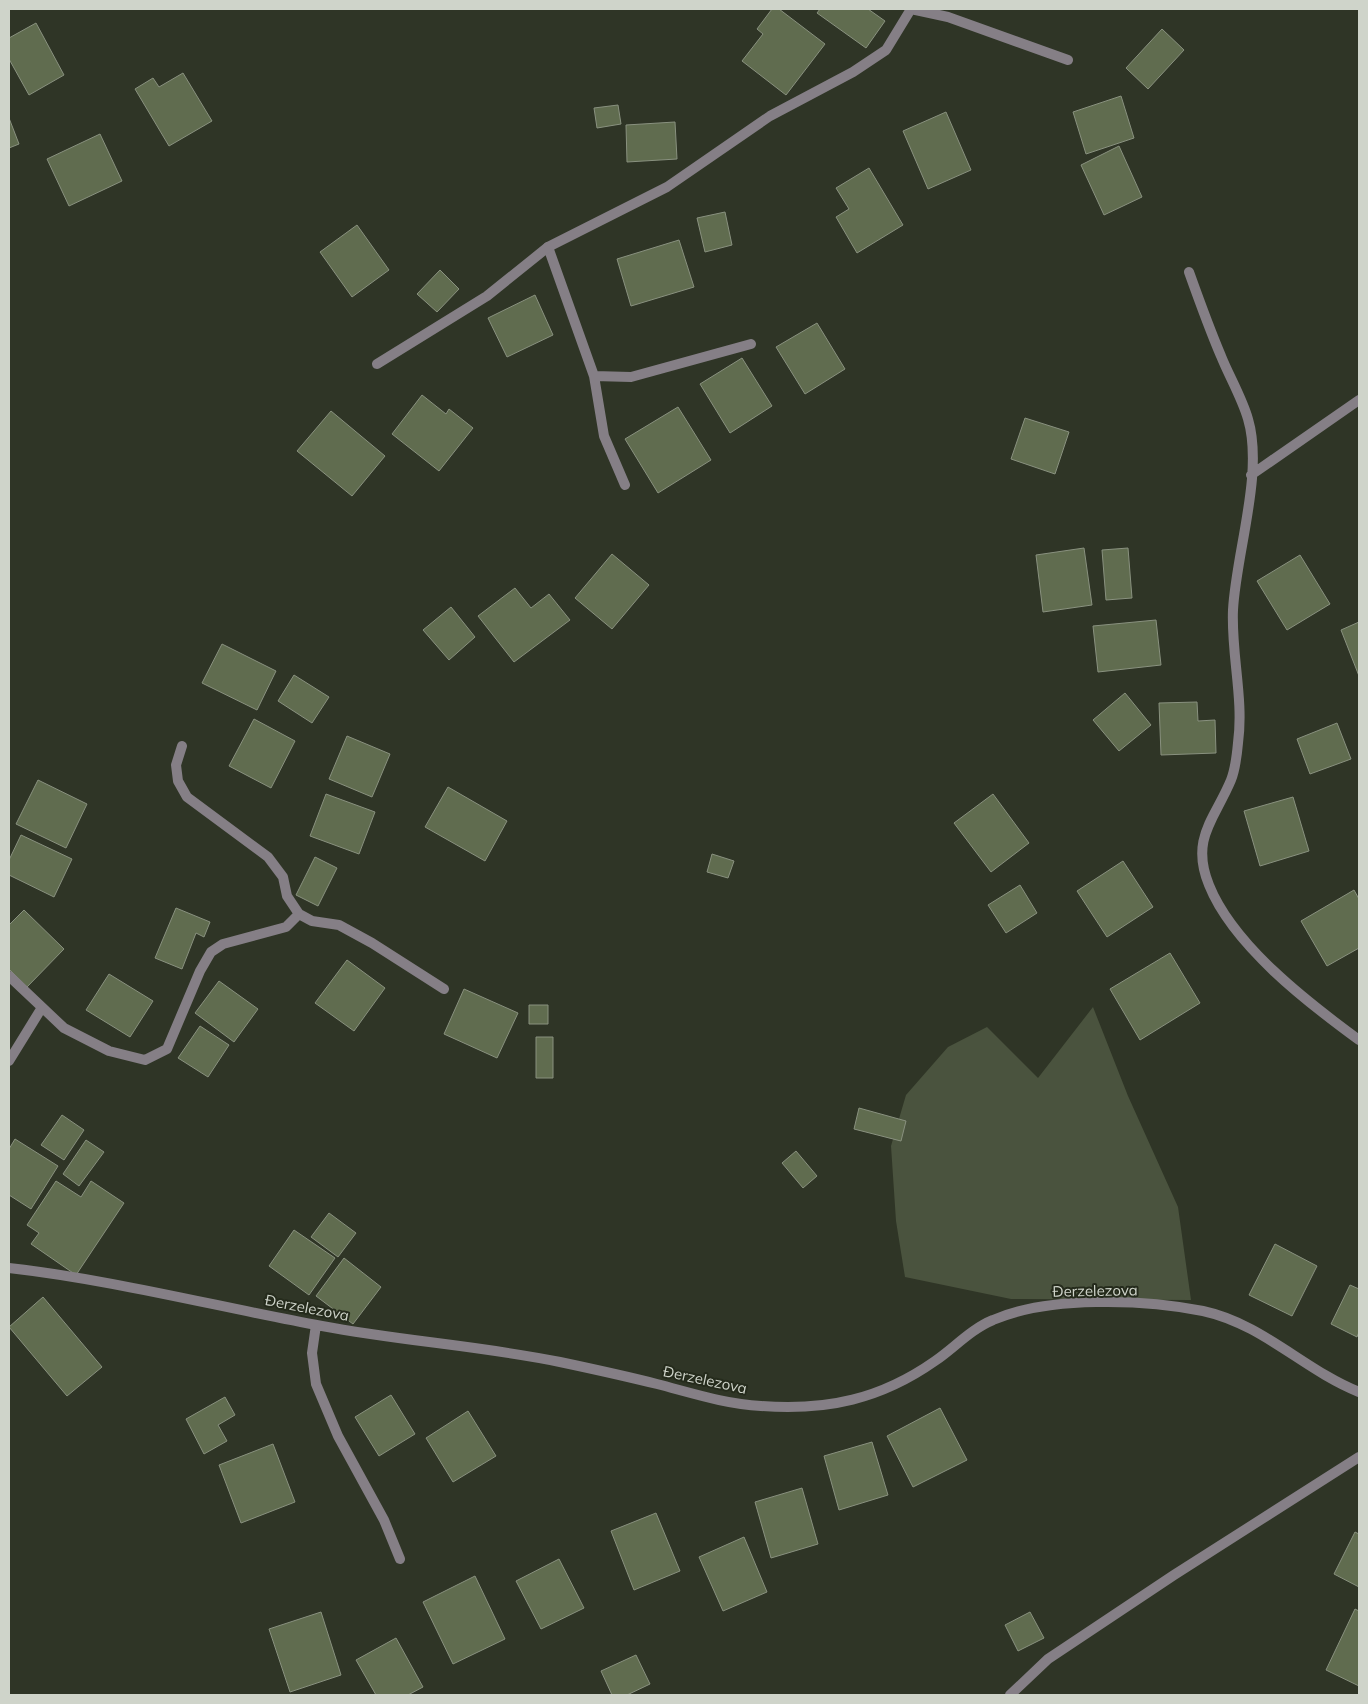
<svg xmlns="http://www.w3.org/2000/svg" width="1368" height="1704" viewBox="0 0 1368 1704" font-family="Mulish,sans-serif">
<style>
.green{fill:#4a533e}
.building{fill:#606c4f;stroke:#89917f}
.lines{fill:none;stroke-linecap:round;stroke-linejoin:round}
.service{stroke:#857f86;stroke-width:10}
.minor{stroke:#857f86;stroke-width:10}
.labels{text-anchor:middle;stroke-width:4;stroke-linejoin:round;paint-order:stroke}
.street-label{font-size:15px;fill:#cfd4ca;stroke:#252b1c}
</style>
<rect width="100%" height="100%" fill="#2f3526"/>
<path class="green" d="M 1093,1007 L 1128,1096 L 1178,1207 L 1191,1300 L 1011,1299 L 905,1277 L 896,1221 L 891,1146 L 906,1095 L 948,1047 L 987,1027 L 1038,1078 Z"/>
<path class="building" d="M 772,9 L 779,9 L 825,44 L 786,95 L 742,61 L 763,34 L 757,29 Z
M 820,9 L 868,9 L 885,21 L 866,48 L 817,13 Z
M 36,23 L 64,75 L 29,95 L 9,59 L 9,38 Z
M 1162,29 L 1184,50 L 1148,89 L 1126,68 Z
M 183,73 L 212,121 L 169,146 L 135,89 L 153,78 L 159,87 Z
M 1121,96 L 1134,138 L 1086,154 L 1073,112 Z
M 618,105 L 621,124 L 597,128 L 594,108 Z
M 946,112 L 971,170 L 928,189 L 903,131 Z
M 9,118 L 19,144 L 9,148 Z
M 675,122 L 677,159 L 627,162 L 626,125 Z
M 100,134 L 122,181 L 69,206 L 47,159 Z
M 1119,146 L 1142,197 L 1104,215 L 1081,165 Z
M 869,168 L 903,225 L 857,253 L 836,217 L 849,209 L 836,188 Z
M 725,212 L 732,245 L 705,252 L 697,218 Z
M 357,225 L 389,270 L 352,297 L 320,252 Z
M 679,240 L 694,287 L 631,306 L 617,259 Z
M 440,270 L 459,289 L 437,312 L 417,294 Z
M 535,295 L 553,335 L 507,357 L 488,318 Z
M 817,323 L 845,369 L 805,394 L 776,347 Z
M 742,358 L 772,406 L 730,433 L 700,384 Z
M 422,395 L 446,414 L 449,409 L 473,428 L 439,471 L 392,434 Z
M 678,407 L 711,460 L 658,493 L 625,439 Z
M 331,411 L 385,456 L 352,496 L 297,451 Z
M 1025,418 L 1069,432 L 1055,474 L 1011,459 Z
M 1084,548 L 1092,605 L 1043,612 L 1036,555 Z
M 1128,548 L 1132,598 L 1106,600 L 1102,550 Z
M 612,554 L 649,585 L 612,629 L 575,598 Z
M 1300,555 L 1330,604 L 1287,630 L 1257,581 Z
M 515,588 L 531,608 L 549,594 L 570,620 L 514,662 L 478,616 Z
M 451,607 L 475,637 L 449,660 L 423,630 Z
M 1156,620 L 1161,665 L 1098,672 L 1093,626 Z
M 1359,622 L 1359,676 L 1341,630 Z
M 222,644 L 276,671 L 257,710 L 202,683 Z
M 294,675 L 329,697 L 312,723 L 278,701 Z
M 1125,693 L 1151,725 L 1119,751 L 1093,720 Z
M 1197,702 L 1198,721 L 1215,720 L 1216,753 L 1161,755 L 1159,703 Z
M 254,719 L 295,741 L 271,788 L 229,766 Z
M 1337,723 L 1351,759 L 1310,774 L 1297,739 Z
M 347,736 L 390,754 L 372,797 L 329,779 Z
M 38,780 L 87,804 L 66,848 L 16,824 Z
M 448,787 L 507,821 L 485,861 L 425,827 Z
M 326,794 L 375,812 L 359,854 L 310,836 Z
M 993,794 L 1029,843 L 991,872 L 954,823 Z
M 1293,797 L 1309,851 L 1260,866 L 1244,811 Z
M 21,835 L 72,859 L 54,897 L 9,875 L 9,860 Z
M 712,854 L 734,861 L 728,878 L 707,872 Z
M 315,857 L 337,868 L 318,906 L 296,895 Z
M 1123,861 L 1153,907 L 1107,937 L 1077,891 Z
M 1020,885 L 1037,913 L 1006,933 L 988,905 Z
M 1354,890 L 1359,899 L 1359,948 L 1327,966 L 1301,921 Z
M 176,908 L 210,922 L 204,937 L 196,933 L 182,969 L 155,958 Z
M 24,910 L 64,949 L 27,987 L 9,969 L 9,925 Z
M 1170,953 L 1200,1003 L 1140,1040 L 1110,989 Z
M 347,960 L 385,988 L 354,1031 L 315,1003 Z
M 109,974 L 153,1001 L 130,1037 L 86,1010 Z
M 219,981 L 258,1009 L 234,1042 L 195,1013 Z
M 464,989 L 518,1013 L 497,1058 L 444,1034 Z
M 529,1005 L 548,1005 L 548,1024 L 529,1024 Z
M 200,1026 L 229,1045 L 208,1077 L 178,1058 Z
M 536,1037 L 553,1037 L 553,1078 L 536,1078 Z
M 859,1108 L 906,1121 L 901,1141 L 854,1129 Z
M 62,1115 L 84,1130 L 64,1160 L 41,1145 Z
M 15,1139 L 58,1166 L 31,1209 L 9,1195 L 9,1149 Z
M 86,1140 L 104,1152 L 79,1186 L 63,1174 Z
M 796,1151 L 817,1176 L 803,1188 L 782,1163 Z
M 56,1181 L 81,1197 L 91,1181 L 124,1203 L 76,1275 L 31,1244 L 39,1233 L 27,1225 Z
M 329,1213 L 356,1233 L 338,1257 L 311,1237 Z
M 294,1230 L 335,1258 L 309,1295 L 269,1266 Z
M 1275,1244 L 1317,1266 L 1292,1316 L 1249,1295 Z
M 344,1258 L 381,1287 L 353,1324 L 316,1296 Z
M 1350,1285 L 1359,1289 L 1359,1332 L 1357,1337 L 1331,1324 Z
M 43,1297 L 102,1367 L 67,1396 L 9,1327 Z
M 391,1395 L 415,1434 L 379,1456 L 355,1417 Z
M 225,1397 L 235,1415 L 218,1425 L 227,1441 L 204,1454 L 186,1419 Z
M 940,1408 L 967,1460 L 913,1487 L 887,1436 Z
M 468,1411 L 496,1456 L 453,1482 L 426,1438 Z
M 872,1442 L 888,1495 L 839,1510 L 824,1456 Z
M 273,1444 L 295,1502 L 241,1523 L 219,1465 Z
M 802,1488 L 818,1544 L 771,1558 L 755,1502 Z
M 656,1513 L 680,1571 L 634,1590 L 611,1531 Z
M 1355,1532 L 1359,1534 L 1359,1587 L 1334,1574 Z
M 744,1537 L 767,1592 L 723,1611 L 699,1557 Z
M 559,1559 L 584,1608 L 541,1629 L 516,1581 Z
M 475,1576 L 505,1639 L 453,1664 L 423,1602 Z
M 1355,1609 L 1359,1611 L 1359,1686 L 1326,1670 Z
M 321,1612 L 341,1675 L 290,1692 L 269,1629 Z
M 1030,1612 L 1044,1638 L 1018,1651 L 1005,1625 Z
M 396,1638 L 423,1687 L 408,1695 L 376,1695 L 356,1660 Z
M 636,1655 L 650,1684 L 627,1695 L 612,1695 L 601,1671 Z"/>
<g class="lines">
<path class="service" d="M 548,247 L 594,376 L 604,436 L 625,485
M 594,376 L 631,377 L 751,344"/>
<path class="minor" d="M 1189,272 C 1199,300 1209,328 1221,356 C 1229,376 1242,398 1248,419 C 1264,473 1236,553 1233,610 C 1231,654 1244,699 1238,743 C 1237,754 1235,770 1231,780 C 1215,819 1190,838 1209,885 C 1233,945 1307,1002 1359,1040
M 377,364 L 487,296 L 548,247 L 667,187 L 770,116 L 853,72 L 886,50 L 911,9 L 948,17 L 1068,60
M 1251,475 L 1359,400
M 182,746 L 176,765 L 178,781 L 187,797 L 268,857 L 283,877 L 287,896 L 299,914 L 312,921 L 339,925 L 372,943 L 444,989
M 9,976 L 64,1028 L 109,1051 L 145,1060 L 167,1049 L 200,971 L 211,952 L 223,944 L 286,927 L 299,914
M 9,1061 L 41,1009
M 9,1268 C 114,1280 218,1307 322,1326 C 401,1341 482,1346 560,1362 C 593,1369 625,1376 657,1384 C 692,1393 725,1404 761,1406 C 827,1411 881,1399 935,1361 C 954,1348 971,1329 993,1320 C 1048,1296 1144,1299 1203,1311 C 1263,1324 1304,1370 1359,1392
M 316,1325 L 312,1353 L 316,1384 L 338,1436 L 384,1520 L 400,1559
M 1010,1695 L 1048,1659 L 1174,1575 L 1359,1457"/>
</g>
<g class="labels">
<g class="street-label">
<text transform="translate(1095 1291) rotate(-1)" y="5">Đerzelezova</text>
<text transform="translate(307 1308) rotate(11)" y="5">Đerzelezova</text>
<text transform="translate(705 1380) rotate(12)" y="5">Đerzelezova</text>
</g>
</g>
<rect width="1368" height="1704" fill="none" stroke="#cfd4ca" stroke-width="20"/>
</svg>
